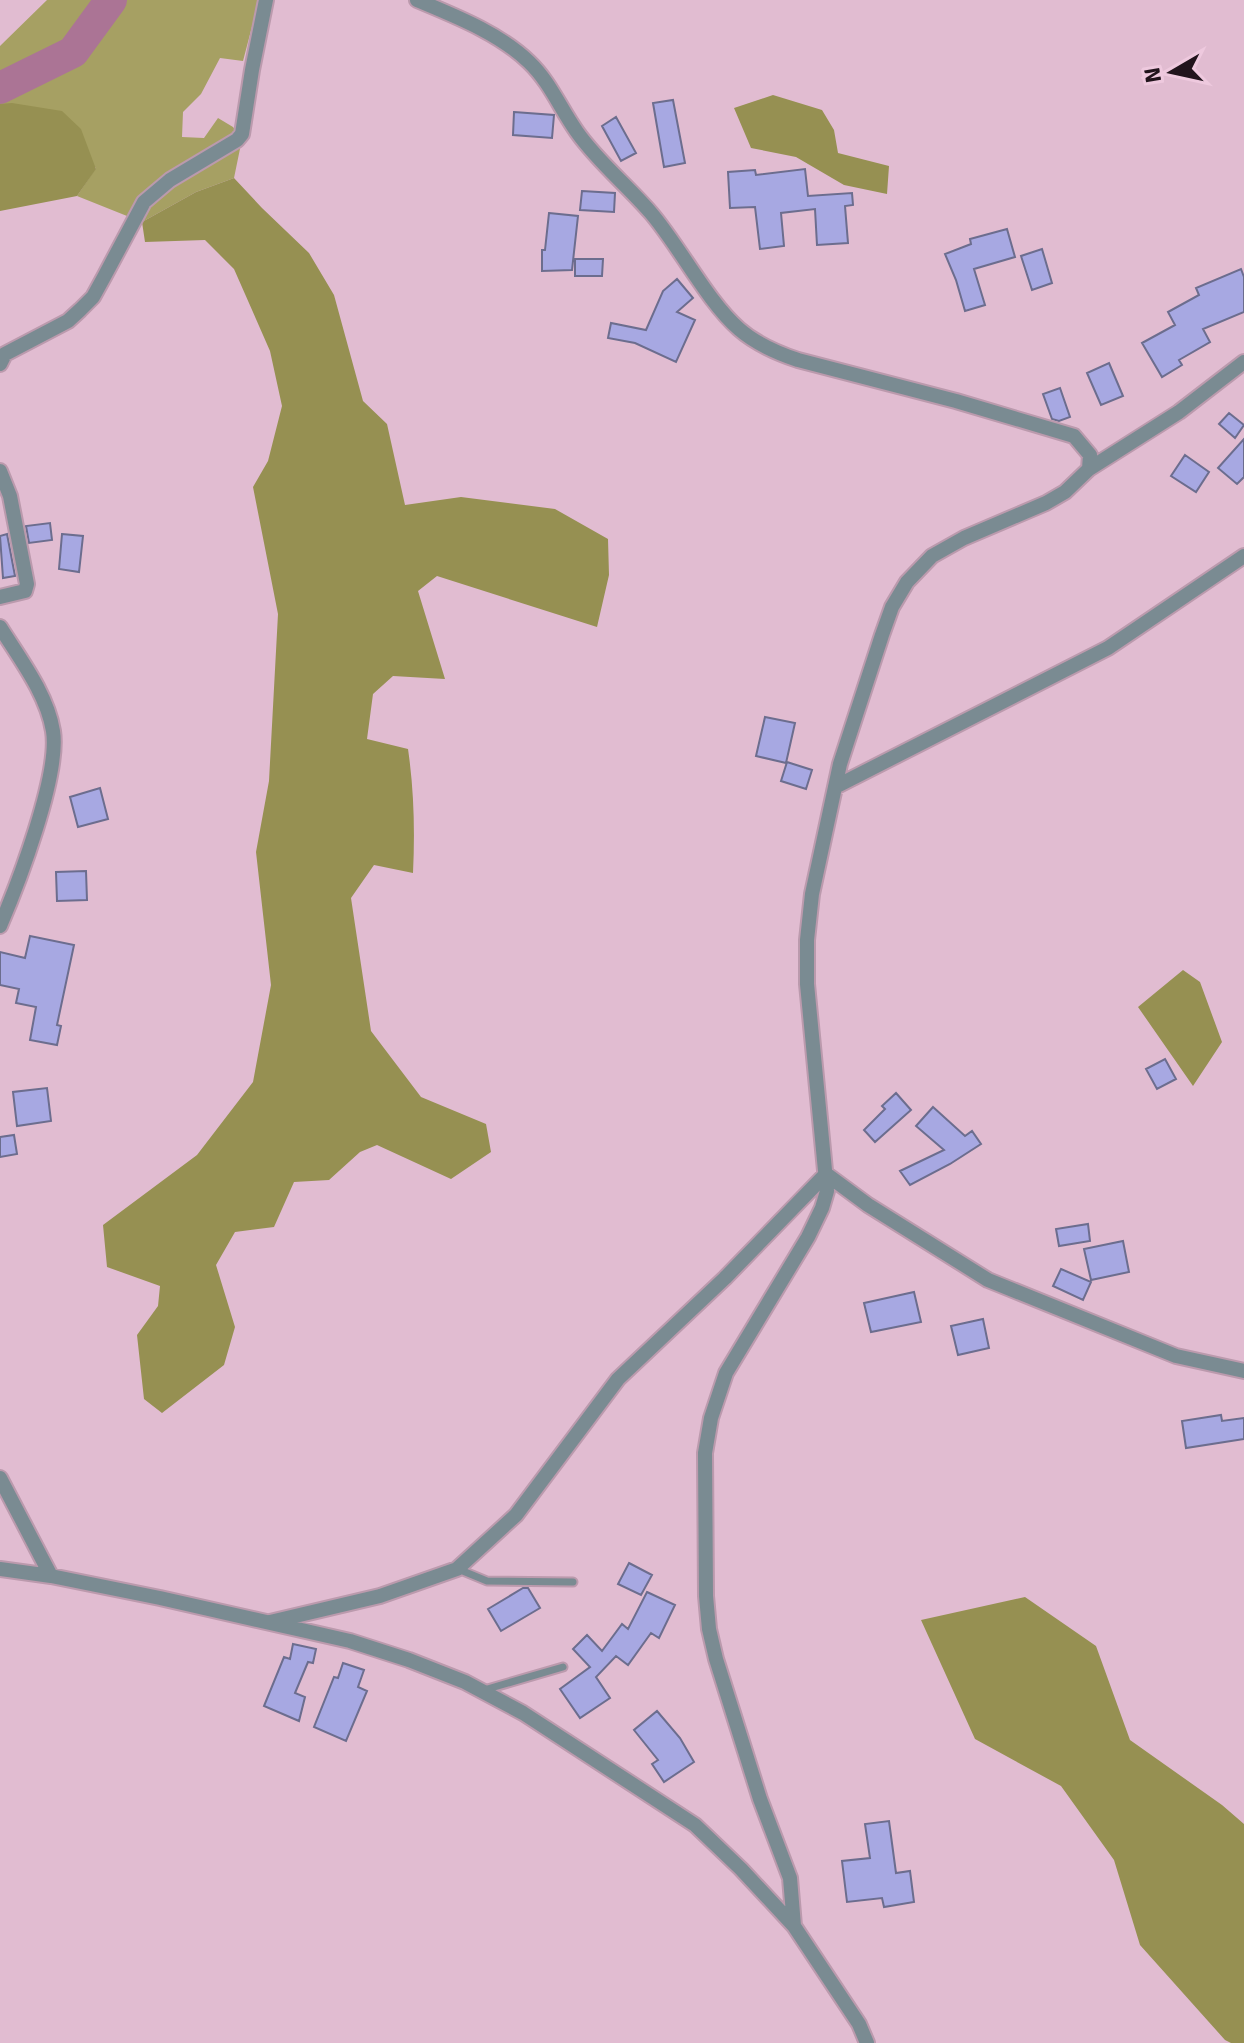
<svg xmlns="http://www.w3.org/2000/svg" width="1244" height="2043" viewBox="0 0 1244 2043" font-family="Signika,sans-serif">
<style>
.green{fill:#a6a063}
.forest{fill:#969052}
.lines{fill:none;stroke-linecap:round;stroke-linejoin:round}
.river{stroke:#ab7495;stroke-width:32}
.building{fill:#a7a8e2;stroke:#6c6d8e;stroke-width:2}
.service-casing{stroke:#bb9aad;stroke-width:11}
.minor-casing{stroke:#bb9aad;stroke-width:18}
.service{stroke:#7a8b92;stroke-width:7}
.minor{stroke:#7a8b92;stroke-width:14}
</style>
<rect width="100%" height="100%" fill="#e1bcd1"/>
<path class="green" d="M 47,0 L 259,0 L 243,61 L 220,58 L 201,94 L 183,112 L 182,137 L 204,138 L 218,118 L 233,127 L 242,139 L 234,178 L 196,192 L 142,222 L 77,196 L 96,168 L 0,104 L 0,46 Z"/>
<path class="forest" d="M 773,95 L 822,110 L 834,130 L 838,153 L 889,166 L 887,194 L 844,185 L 796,157 L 751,148 L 734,108 Z
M 12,103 L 62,111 L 81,129 L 96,169 L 77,196 L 0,211 L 0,104 Z
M 234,178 L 262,208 L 309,253 L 334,295 L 363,401 L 387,424 L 405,505 L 461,497 L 555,509 L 608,539 L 609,575 L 597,627 L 437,576 L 418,591 L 445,679 L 393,676 L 373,694 L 367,739 L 408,749 C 414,790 415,831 413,873 L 374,865 L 351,898 L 371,1031 L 421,1097 L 486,1124 L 491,1152 L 451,1179 L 377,1145 L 360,1152 L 329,1180 L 294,1182 L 274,1227 L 235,1232 L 216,1265 L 235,1327 L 224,1365 L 162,1413 L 144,1399 L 137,1335 L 158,1306 L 160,1286 L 107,1267 L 103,1225 L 197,1155 L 253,1082 L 271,985 L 256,852 L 269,781 L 278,614 L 253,487 L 268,461 L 282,406 L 270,351 L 234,269 L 205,240 L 145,242 L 142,222 L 196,192 Z
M 1183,970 L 1200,982 L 1222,1042 L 1193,1086 L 1138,1007 Z
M 1025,1597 L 1096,1646 L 1130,1740 L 1222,1805 L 1244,1824 L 1244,2043 L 1231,2043 L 1225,2040 L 1140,1945 L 1114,1860 L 1061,1786 L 975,1739 L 921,1620 Z"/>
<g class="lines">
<path class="river" d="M 0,88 L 73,52 L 111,0"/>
</g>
<path class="building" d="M 673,100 L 685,163 L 664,167 L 653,103 Z
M 514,112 L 554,115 L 552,138 L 513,135 Z
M 616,117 L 636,153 L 621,161 L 602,126 Z
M 805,169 L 808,196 L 852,193 L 853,205 L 845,206 L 848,243 L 817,245 L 815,209 L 781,213 L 784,246 L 760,249 L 755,207 L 730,208 L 728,172 L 755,170 L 756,175 Z
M 582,191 L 615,193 L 614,212 L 580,210 Z
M 549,213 L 578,216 L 572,270 L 542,271 L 542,250 L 545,250 Z
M 1007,229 L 1015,257 L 974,269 L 985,305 L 965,311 L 956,280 L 945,254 L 971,244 L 970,239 Z
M 1042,249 L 1052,283 L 1032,290 L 1021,256 Z
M 575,259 L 603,259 L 602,276 L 575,276 Z
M 1241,269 L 1244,277 L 1244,312 L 1203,329 L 1210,342 L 1179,360 L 1182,365 L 1162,377 L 1142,343 L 1175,325 L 1168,312 L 1199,295 L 1196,288 Z
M 677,279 L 693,298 L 677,312 L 695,320 L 676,362 L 635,343 L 608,338 L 611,323 L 646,330 L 663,291 Z
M 1109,363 L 1123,396 L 1101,405 L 1087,373 Z
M 1060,388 L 1070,417 L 1059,421 L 1052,419 L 1043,394 Z
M 1229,413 L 1244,425 L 1235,438 L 1219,424 Z
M 1244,439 L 1244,477 L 1237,484 L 1218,468 Z
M 1185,455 L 1209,472 L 1196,492 L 1171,476 Z
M 50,523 L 52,540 L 29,543 L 26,526 Z
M 7,534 L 15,576 L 3,578 L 0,536 Z
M 62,534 L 83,536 L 79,572 L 59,569 Z
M 765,717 L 795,723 L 786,763 L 756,756 Z
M 787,762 L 812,770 L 806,789 L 781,781 Z
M 100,788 L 108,819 L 78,827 L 70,797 Z
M 86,871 L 87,900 L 57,901 L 56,872 Z
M 30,936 L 74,945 L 57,1025 L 61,1026 L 57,1045 L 30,1040 L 36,1007 L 16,1003 L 19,989 L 0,985 L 0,952 L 25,958 Z
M 1165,1059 L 1176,1079 L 1157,1089 L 1146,1069 Z
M 47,1088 L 51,1121 L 17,1126 L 13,1092 Z
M 896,1093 L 911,1110 L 875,1142 L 864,1130 L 885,1109 L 882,1106 Z
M 933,1107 L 965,1136 L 972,1131 L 981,1144 L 950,1164 L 910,1185 L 900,1171 L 944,1150 L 916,1126 Z
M 14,1135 L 17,1154 L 0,1157 L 0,1137 Z
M 1088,1224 L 1090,1241 L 1059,1246 L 1056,1229 Z
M 1123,1241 L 1129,1272 L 1091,1280 L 1084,1249 Z
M 1061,1269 L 1091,1282 L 1083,1300 L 1053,1286 Z
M 914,1292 L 921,1322 L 871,1332 L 864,1303 Z
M 983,1319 L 989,1348 L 958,1355 L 951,1326 Z
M 1221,1415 L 1222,1421 L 1244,1418 L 1244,1439 L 1186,1448 L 1182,1421 Z
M 629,1563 L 652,1575 L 641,1595 L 618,1584 Z
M 523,1588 L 528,1588 L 540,1608 L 501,1631 L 488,1609 Z
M 647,1592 L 675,1605 L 659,1638 L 651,1633 L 628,1665 L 616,1656 L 596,1677 L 610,1698 L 580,1718 L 560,1689 L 590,1667 L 573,1649 L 587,1635 L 602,1651 L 622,1624 L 628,1629 Z
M 293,1644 L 316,1649 L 313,1663 L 308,1662 L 295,1693 L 305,1697 L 299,1721 L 264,1706 L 284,1657 L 290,1659 Z
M 343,1663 L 364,1670 L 358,1687 L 367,1691 L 346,1741 L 314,1727 L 334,1677 L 338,1678 Z
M 657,1711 L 680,1738 L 694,1762 L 664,1782 L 652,1764 L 658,1760 L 634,1730 Z
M 889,1821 L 896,1873 L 910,1871 L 914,1902 L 884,1907 L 882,1898 L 847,1902 L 842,1861 L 870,1858 L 865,1824 Z"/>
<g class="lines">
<defs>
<path id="service" d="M 458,1569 L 487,1581 L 573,1582
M 484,1690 L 563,1667"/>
<path id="minor" d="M 417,0 C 455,16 499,33 529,62 C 550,82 560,108 577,132 C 598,162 627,185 651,213 C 680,247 707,301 739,329 C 756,344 777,353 798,360 L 956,401 L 1074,436 L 1090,455 L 1089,469 L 1065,492 L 1046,503 L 964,538 L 932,556 L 907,582 L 892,607 L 882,635 L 840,764 L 812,894 L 807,940 L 807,984 L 827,1191 L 822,1208 L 808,1237 L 726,1373 L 711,1418 L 705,1453 L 706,1596 L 709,1629 L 716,1659 L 760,1799 L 790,1878 L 794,1926
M 0,364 L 5,354 L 68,321 L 80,310 L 93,297 L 104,277 L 144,202 L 170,180 L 237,140 L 242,134 L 252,70 L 266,0
M 1089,469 L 1179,412 L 1244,362
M 0,471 L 10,496 L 27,584 L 25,591 L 0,597
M 0,627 C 20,659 47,694 53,731 C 60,775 18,884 0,926
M 835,787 L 1108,648 L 1244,556
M 0,1478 L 51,1576
M 0,1569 L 51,1576 L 160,1598 L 350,1641 L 409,1660 L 465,1682 L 523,1713 L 695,1825 L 741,1869 L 794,1926 L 859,2024 L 867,2043
M 270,1622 L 380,1596 L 457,1569 L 516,1515 L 618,1379 L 725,1278 L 826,1174 L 868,1205 L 988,1280 L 1176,1356 L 1244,1371"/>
</defs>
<use href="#service" class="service-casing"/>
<use href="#minor" class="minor-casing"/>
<use href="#service" class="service"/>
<use href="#minor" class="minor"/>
</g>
<g transform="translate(1172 72) rotate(261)" stroke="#eec9de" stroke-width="6" paint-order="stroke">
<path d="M0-6L14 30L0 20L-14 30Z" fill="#21141c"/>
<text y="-12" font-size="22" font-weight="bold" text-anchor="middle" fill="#21141c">N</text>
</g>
</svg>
